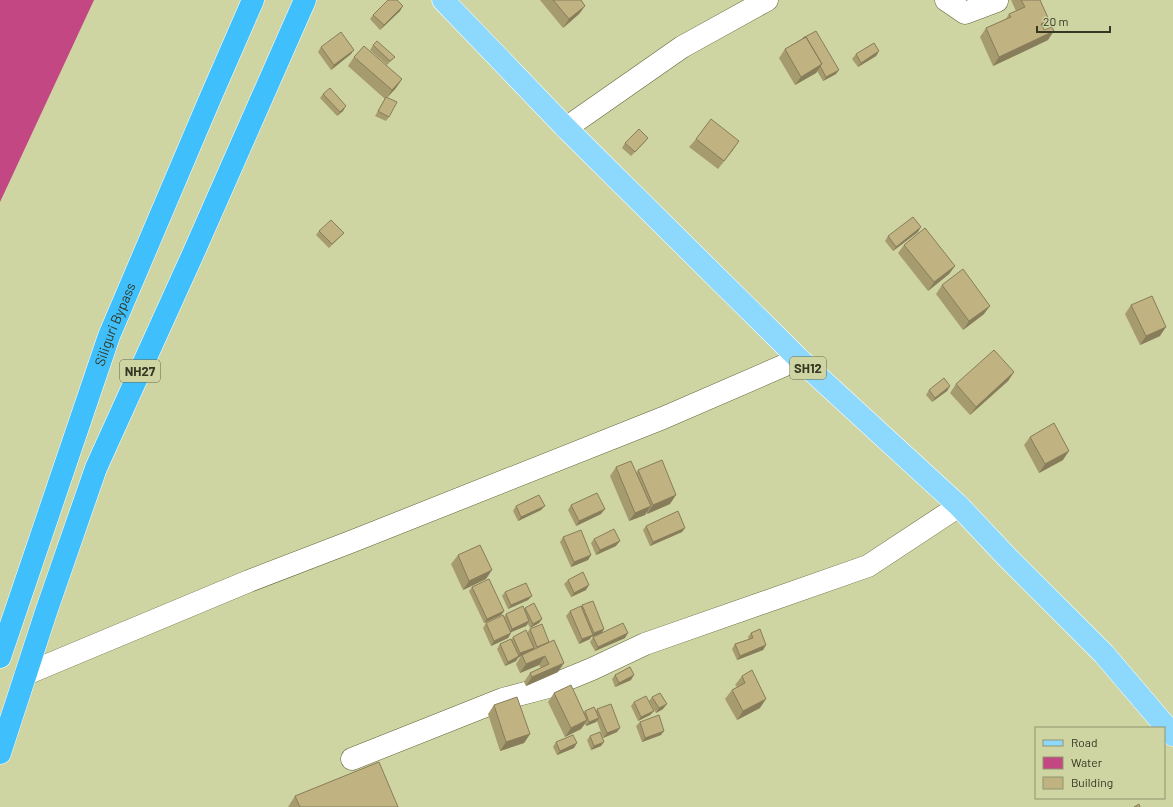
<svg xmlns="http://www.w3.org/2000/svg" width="1173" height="807" viewBox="0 0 1173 807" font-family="Barlow,sans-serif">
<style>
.water{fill:#c34783}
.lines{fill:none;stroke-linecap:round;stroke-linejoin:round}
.minor-casing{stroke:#616637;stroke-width:23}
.major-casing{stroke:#fff;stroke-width:23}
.highway-casing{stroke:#fff;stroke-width:23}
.minor{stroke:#fff;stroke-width:22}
.major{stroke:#8cd9fd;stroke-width:22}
.highway{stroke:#3fc0fc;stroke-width:22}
.wall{fill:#a69a6f}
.shaded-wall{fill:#877d5a}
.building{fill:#c1b381;stroke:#877d5a}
.labels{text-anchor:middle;stroke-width:4;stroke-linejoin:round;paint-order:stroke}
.shield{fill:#ced4a2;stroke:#636649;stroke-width:1}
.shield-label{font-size:13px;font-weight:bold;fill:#353723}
.street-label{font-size:14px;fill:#353723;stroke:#ced4a2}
</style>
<rect width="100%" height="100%" fill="#ced4a2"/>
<path class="water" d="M 0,0 L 94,0 L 0,202 Z"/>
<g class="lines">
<defs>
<path id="minor" d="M 946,0 L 965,13 L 997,1
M 566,128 L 682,47 L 767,0
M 26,674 L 249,581 L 353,541 L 663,418 L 799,359
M 352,759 L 503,699 L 548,687 L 592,669 L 645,644 L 868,566 L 959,506"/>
<path id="major" d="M 443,0 L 566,128 L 799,359 L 959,506 L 1006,556 L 1104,654 L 1173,735"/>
<g id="highway">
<path id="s1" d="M 0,657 L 109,336 L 209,101 L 253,0"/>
<path d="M 0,753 L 46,612 L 96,468 L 193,254 L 305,0"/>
</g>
</defs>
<use href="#minor" class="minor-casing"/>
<use href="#major" class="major-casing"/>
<use href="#highway" class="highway-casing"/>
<use href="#minor" class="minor"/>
<use href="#major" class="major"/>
<use href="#highway" class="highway"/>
</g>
<path class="wall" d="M 540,0 L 581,0 L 585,6 L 579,14 L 563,28 Z
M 1011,0 L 1040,0 L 1049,20 L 1043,28 L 1048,40 L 993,66 L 980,37 L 986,28 L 1006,19 L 1009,14 L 1016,11 Z
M 400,11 L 380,30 L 370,19 L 373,15 Z
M 803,38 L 836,74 L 823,81 L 817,71 L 816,73 L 795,85 L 779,58 L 785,49 Z
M 373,45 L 395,57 L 387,65 L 370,50 Z
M 321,47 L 351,54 L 331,70 L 318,52 Z
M 879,51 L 876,56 L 858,67 L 852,59 L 856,54 Z
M 354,57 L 402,79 L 396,88 L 387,97 L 389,117 L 386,121 L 375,116 L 385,99 L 348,66 Z
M 323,94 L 343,111 L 337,116 L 320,98 Z
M 648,138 L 645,142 L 631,156 L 622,148 L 625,143 Z
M 696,139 L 739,141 L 718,169 L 689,147 Z
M 319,231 L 344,233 L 329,248 L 316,235 Z
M 918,232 L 893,251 L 885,241 L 888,236 Z
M 904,245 L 955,266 L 949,274 L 928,291 L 898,253 Z
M 942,285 L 984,314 L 963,330 L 936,294 Z
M 1131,305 L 1160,336 L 1140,345 L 1125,314 Z
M 1014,372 L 1008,381 L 970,415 L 950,393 L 956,384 Z
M 950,386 L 947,391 L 932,402 L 926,395 L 929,390 Z
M 1030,437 L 1063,460 L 1039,473 L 1024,445 Z
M 616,467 L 636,473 L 638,470 L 670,504 L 647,514 L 646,512 L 645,515 L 629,521 L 610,476 Z
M 571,505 L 601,514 L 576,526 L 568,510 Z
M 516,506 L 541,510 L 518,521 L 513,511 Z
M 646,526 L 682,532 L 650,546 L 643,530 Z
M 563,537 L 591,555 L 588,560 L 571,567 L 560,542 Z
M 594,539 L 616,546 L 596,555 L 591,543 Z
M 458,555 L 486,579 L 463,590 L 451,564 Z
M 568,580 L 586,590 L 571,597 L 564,584 Z
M 472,587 L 504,611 L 501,615 L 484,623 L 469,591 Z
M 505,592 L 532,596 L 528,600 L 508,609 L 502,596 Z
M 582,605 L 604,629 L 601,633 L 625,638 L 595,651 L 590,642 L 593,637 L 598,635 L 591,637 L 590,639 L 579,644 L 566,616 L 570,611 L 581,607 Z
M 525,608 L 542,619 L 539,623 L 530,628 L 528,624 L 526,626 L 511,632 L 508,638 L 491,646 L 483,628 L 486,623 L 504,617 L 506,614 L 524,609 Z
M 530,629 L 558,672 L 526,686 L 524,682 L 530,673 L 541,668 L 539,665 L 520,673 L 516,664 L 521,656 L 518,658 L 516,661 L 505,666 L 497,649 L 500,644 L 511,640 L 513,637 L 527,633 Z
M 751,633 L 766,645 L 763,650 L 737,660 L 732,649 L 735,644 L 749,639 L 748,637 Z
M 615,675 L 631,680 L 615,687 L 612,679 Z
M 742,676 L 760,708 L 737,720 L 725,699 L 732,690 L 737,687 L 735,685 Z
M 554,693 L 584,712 L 585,711 L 596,711 L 597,709 L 617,732 L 603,738 L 597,721 L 596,722 L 586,726 L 585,724 L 581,729 L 565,737 L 548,702 Z
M 652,697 L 663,709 L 656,713 L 649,701 Z
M 634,702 L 654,711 L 650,715 L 638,721 L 631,706 Z
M 494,705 L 530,734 L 524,743 L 500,751 L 488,714 Z
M 640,722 L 661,735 L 642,742 L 636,726 Z
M 590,736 L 601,746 L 591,750 L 587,740 Z
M 556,742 L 574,748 L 557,755 L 553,747 Z
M 295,796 L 398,807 L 288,807 Z"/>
<path class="shaded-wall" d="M 403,6 L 400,11 L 380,30 L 384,25 Z
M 585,6 L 579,14 L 563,28 L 569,19 Z
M 1049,20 L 1043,29 L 1041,24 Z
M 1054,31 L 1048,40 L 993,66 L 999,57 Z
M 354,50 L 351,54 L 331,70 L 334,65 Z
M 879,51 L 876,56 L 858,67 L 861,63 Z
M 822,64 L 816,73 L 795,85 L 801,77 Z
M 839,70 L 836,74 L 823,81 L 826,77 Z
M 402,79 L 396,88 L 386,99 L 392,90 Z
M 346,106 L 343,111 L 337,116 L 340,112 Z
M 739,141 L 733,150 L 718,169 Z
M 921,227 L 918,232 L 893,251 L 896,247 Z
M 955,266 L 949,274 L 928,291 L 934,282 Z
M 990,306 L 984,314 L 963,330 L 969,321 Z
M 1166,327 L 1160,336 L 1140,345 L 1146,336 Z
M 1014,372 L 1008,381 L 970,415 L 976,407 Z
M 950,386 L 947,391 L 932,402 L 935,398 Z
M 1069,451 L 1063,460 L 1039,473 L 1045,464 Z
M 676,495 L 670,504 L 647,514 L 653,505 Z
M 545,506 L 541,510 L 518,521 L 521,517 Z
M 651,506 L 645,515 L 629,521 L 635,513 Z
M 605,509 L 601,514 L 576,526 L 579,521 Z
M 685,528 L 682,532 L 650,546 L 653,542 Z
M 620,541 L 616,546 L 596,555 L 600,550 Z
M 591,555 L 588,560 L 571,567 L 574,562 Z
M 492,570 L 486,579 L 463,590 L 469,581 Z
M 589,585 L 586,590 L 571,597 L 574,593 Z
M 532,596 L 528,600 L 508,609 L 511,605 Z
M 504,611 L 501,615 L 484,623 L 487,619 Z
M 542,619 L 539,623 L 530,628 L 533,624 Z
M 529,621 L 526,626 L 509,633 L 512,629 Z
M 604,629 L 601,634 L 591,637 L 590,639 L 579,644 L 582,639 L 592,635 L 594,633 Z
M 511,633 L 508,638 L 491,646 L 494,641 Z
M 628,633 L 625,638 L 595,651 L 598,647 Z
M 766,645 L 763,650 L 737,660 L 740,656 Z
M 534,648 L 531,652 L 522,655 L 521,656 L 518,658 L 516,661 L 505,666 L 508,662 L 518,657 L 520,653 Z
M 545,656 L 539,665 L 520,673 L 526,664 Z
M 564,663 L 558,672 L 526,686 L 532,677 Z
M 634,675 L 631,680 L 615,687 L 619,683 Z
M 766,699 L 760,708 L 737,720 L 743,711 Z
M 667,704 L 663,709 L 656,713 L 659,708 Z
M 654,711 L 650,715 L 638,721 L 641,717 Z
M 599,718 L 596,722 L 586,726 L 589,722 Z
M 587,720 L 581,729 L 565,737 L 571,728 Z
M 620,728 L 617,732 L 603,738 L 607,733 Z
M 664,731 L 661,735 L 642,742 L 645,738 Z
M 530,734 L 524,743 L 500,751 L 506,742 Z
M 604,742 L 601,746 L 591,750 L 594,746 Z
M 577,743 L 574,748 L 557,755 L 560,751 Z"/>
<path class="building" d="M 388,0 L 397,0 L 403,6 L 384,25 L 373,15 Z
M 553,0 L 581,0 L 585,6 L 569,19 Z
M 1021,0 L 1040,0 L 1049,20 L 1041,24 L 1044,30 L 1052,27 L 1054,31 L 999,57 L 986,28 L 1011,17 L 1009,14 L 1025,7 Z
M 816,31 L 839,70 L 826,77 L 820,66 L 822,64 L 806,37 L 803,38 Z
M 341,32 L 354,50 L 334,65 L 321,47 Z
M 806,37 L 822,64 L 801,77 L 785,49 Z
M 377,41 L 395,57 L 390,61 L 373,45 Z
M 874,43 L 879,51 L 861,63 L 856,54 Z
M 364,46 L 402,79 L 392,90 L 354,57 Z
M 330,88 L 346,106 L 340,112 L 323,94 Z
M 386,97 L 397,102 L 389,117 L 378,111 Z
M 711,119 L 739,141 L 724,161 L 696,139 Z
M 639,129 L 648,138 L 635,152 L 625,143 Z
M 913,217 L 921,227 L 896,247 L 888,236 Z
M 331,220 L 344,233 L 332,244 L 319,231 Z
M 925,228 L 955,266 L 934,282 L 904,245 Z
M 963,269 L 990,306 L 969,321 L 942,285 Z
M 1152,296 L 1166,327 L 1146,336 L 1131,305 Z
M 994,350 L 1014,372 L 976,407 L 956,384 Z
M 944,378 L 950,386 L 935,398 L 929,390 Z
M 1054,423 L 1069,451 L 1045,464 L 1030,437 Z
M 662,460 L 676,495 L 653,505 L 638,470 Z
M 631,461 L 651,506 L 635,513 L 616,467 Z
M 597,493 L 605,509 L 579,521 L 571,505 Z
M 539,495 L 545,506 L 521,517 L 516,506 Z
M 678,511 L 685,528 L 653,542 L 646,526 Z
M 614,529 L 620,541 L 600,550 L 594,539 Z
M 581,530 L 591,555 L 574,562 L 563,537 Z
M 480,545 L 492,570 L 469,581 L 458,555 Z
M 583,572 L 589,585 L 574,593 L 568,580 Z
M 489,579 L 504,611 L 487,619 L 472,587 Z
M 526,583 L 532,596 L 511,605 L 505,592 Z
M 593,601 L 604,629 L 594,633 L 582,605 Z
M 534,603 L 542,619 L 533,624 L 525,608 Z
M 523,606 L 529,621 L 512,629 L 506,614 Z
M 581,606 L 593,635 L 582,639 L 570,611 Z
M 503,615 L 511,633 L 494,641 L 486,623 Z
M 623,623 L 628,633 L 598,647 L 593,637 Z
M 542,624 L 549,642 L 537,647 L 530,629 Z
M 760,629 L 766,645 L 740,656 L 735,644 L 753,638 L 751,633 Z
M 526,630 L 534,648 L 520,653 L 513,637 Z
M 511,639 L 519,656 L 508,662 L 500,644 Z
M 554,640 L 564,663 L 532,677 L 530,673 L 549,664 L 545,656 L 526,664 L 522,655 Z
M 630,667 L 634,675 L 619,683 L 615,675 Z
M 752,670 L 766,699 L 743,711 L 732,690 L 745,683 L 742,676 Z
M 571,685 L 587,720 L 571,728 L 554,693 Z
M 660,693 L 667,704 L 659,708 L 652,697 Z
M 646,696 L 654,711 L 641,717 L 634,702 Z
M 517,697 L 530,734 L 506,742 L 494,705 Z
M 611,704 L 620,728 L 607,733 L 597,709 Z
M 594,707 L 599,718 L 589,722 L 585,711 Z
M 659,715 L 664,731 L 645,738 L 640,722 Z
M 600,732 L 604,742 L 594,746 L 590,736 Z
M 573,735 L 577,743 L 560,751 L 556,742 Z
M 379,762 L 398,807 L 300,807 L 295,796 Z
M 1139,804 L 1140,807 L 1134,807 Z"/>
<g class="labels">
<g class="shield">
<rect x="790" y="357" width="36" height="22" rx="3"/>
<rect x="120" y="360" width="40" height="22" rx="3"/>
</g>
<g class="shield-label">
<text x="808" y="373">SH12</text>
<text x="140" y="376">NH27</text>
</g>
<g class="street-label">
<text dy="5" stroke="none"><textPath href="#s1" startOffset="352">Siliguri Bypass</textPath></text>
</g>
</g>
<rect x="1035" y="727" width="130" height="72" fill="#ced4a2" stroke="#91956f"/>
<rect x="1043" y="740" width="20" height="6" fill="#8cd9fd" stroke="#91956f"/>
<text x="1071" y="747" font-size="12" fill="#353723">Road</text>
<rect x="1043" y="757" width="20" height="12" fill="#c34783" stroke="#91956f"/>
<text x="1071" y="767" font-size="12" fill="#353723">Water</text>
<rect x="1043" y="777" width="20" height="12" fill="#c1b381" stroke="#91956f"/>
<text x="1071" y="787" font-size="12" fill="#353723">Building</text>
<path d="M1037 26v6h73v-6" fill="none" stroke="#353723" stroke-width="2"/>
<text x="1043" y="26" font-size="12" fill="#353723" stroke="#ced4a2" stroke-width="3" paint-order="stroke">20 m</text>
</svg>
